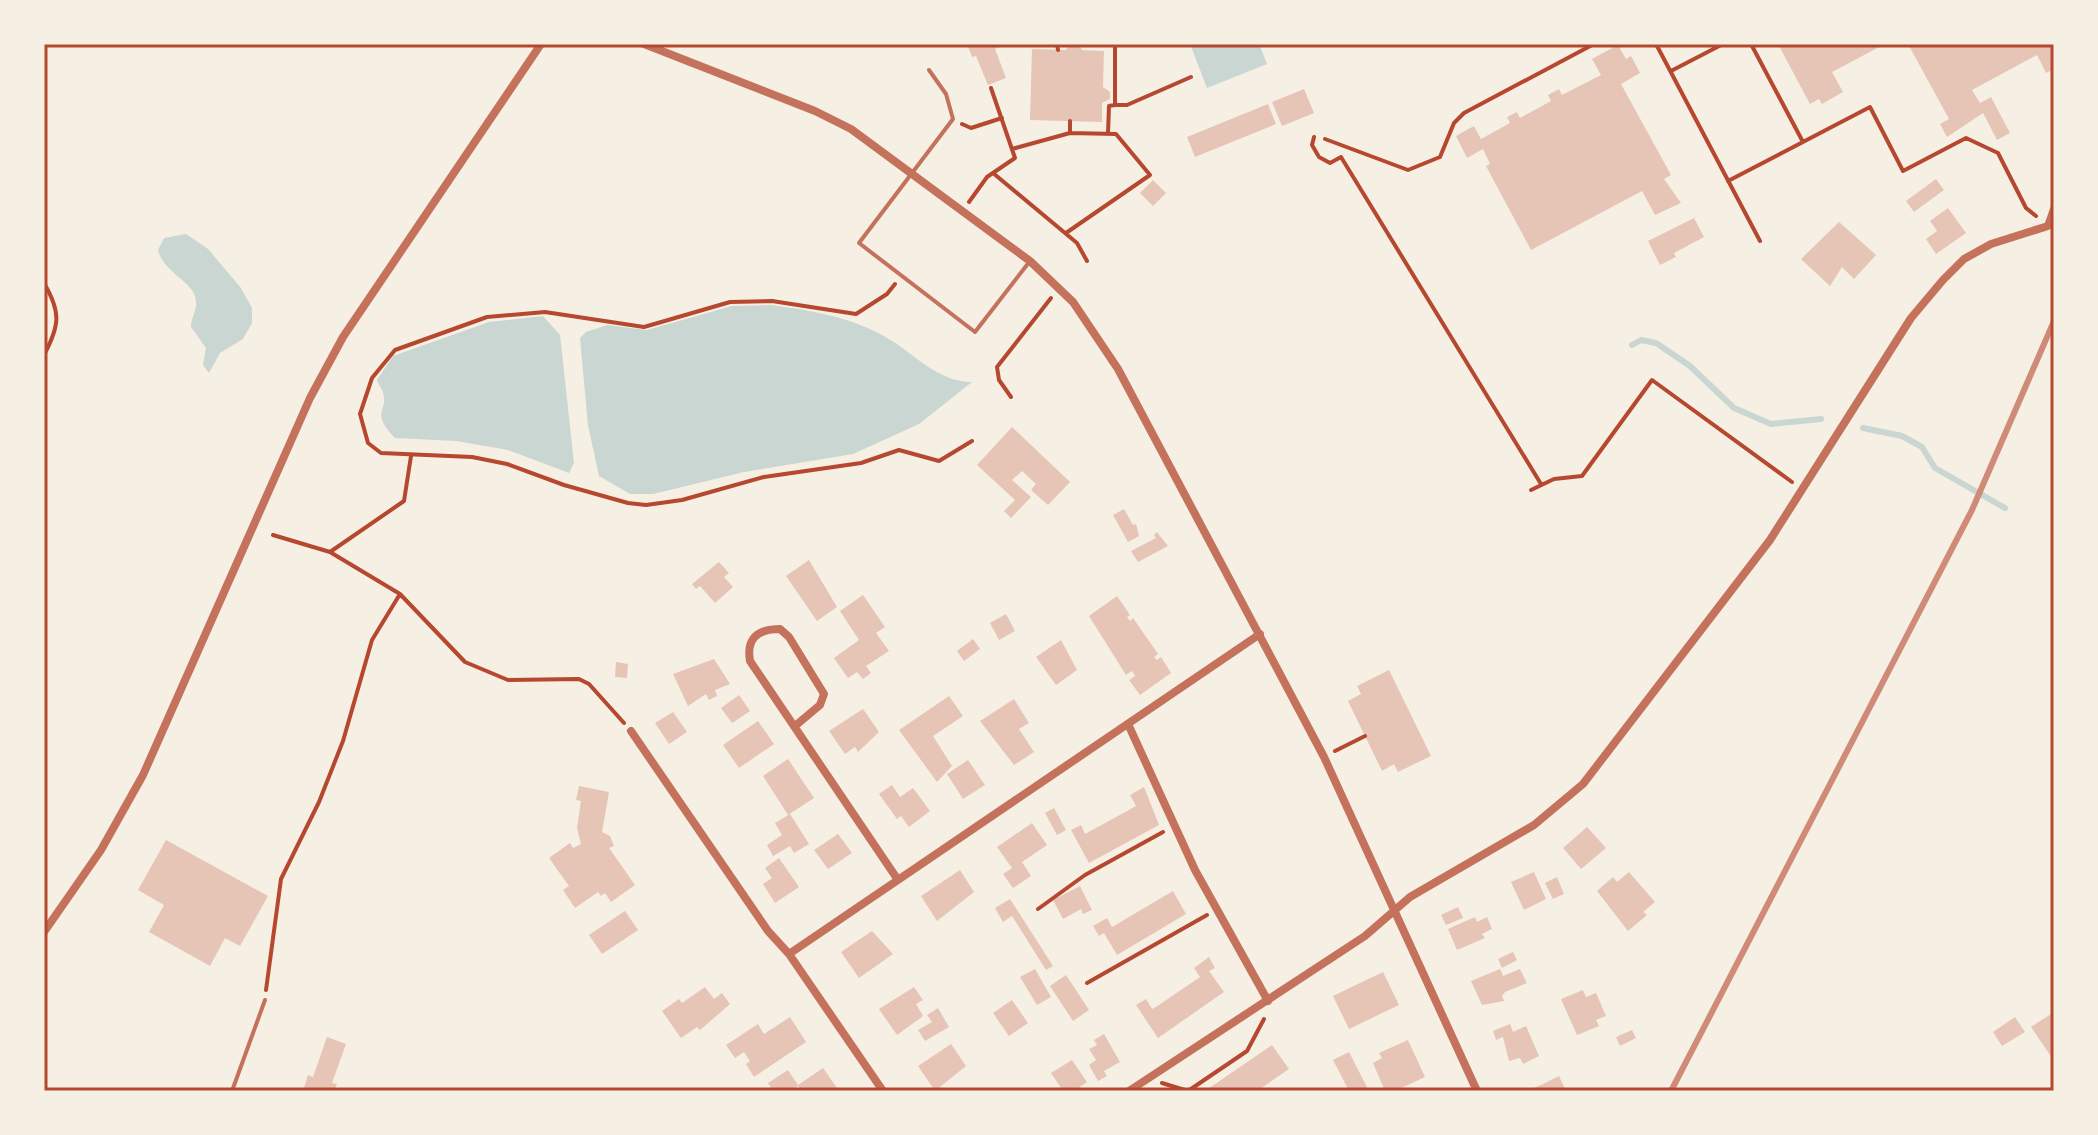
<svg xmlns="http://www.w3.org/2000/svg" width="2098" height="1135" viewBox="0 0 2098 1135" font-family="'IBM Plex Sans',sans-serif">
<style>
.water{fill:#c9d6d2}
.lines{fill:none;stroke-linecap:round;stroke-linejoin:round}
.stream{stroke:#c9d6d2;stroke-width:6}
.building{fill:#e6c5b7}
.path{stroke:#b5482f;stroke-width:4}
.service{stroke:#c5725c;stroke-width:4}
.minor{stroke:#c5725c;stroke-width:8}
.rail{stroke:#cf8b77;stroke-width:6}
.neatline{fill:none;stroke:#b5482f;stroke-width:3}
</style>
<rect width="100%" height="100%" fill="#f6efe4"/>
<path class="water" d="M 1190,44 L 1259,44 L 1267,64 L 1207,88 Z
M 186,234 L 208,249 L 241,288 L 252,308 L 252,323 L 243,339 L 220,353 L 209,373 L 203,365 L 206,348 L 191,327 C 191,318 197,311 196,302 C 196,282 164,274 158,250 L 164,238 Z
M 771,305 C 808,310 846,316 880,334 C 912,350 935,382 972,382 L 919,424 L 853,454 L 744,472 L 653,494 L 630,494 L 599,476 L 588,425 L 580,338 L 586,332 L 607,325 L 647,330 L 732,306 Z
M 543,316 L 560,335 L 574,463 L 569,473 L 508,450 L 456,441 L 395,438 C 369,411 389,412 383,393 C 382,388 378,385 377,380 L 393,356 L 489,322 Z"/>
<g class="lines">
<path class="stream" d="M 1632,345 L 1641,340 L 1656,343 L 1690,366 L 1734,408 L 1771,424 L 1821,419
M 1863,428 L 1902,436 L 1922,447 L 1935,468 L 2005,508"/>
</g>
<path class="building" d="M 967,44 L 1006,44 L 995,49 L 1006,78 L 988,85 L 976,56 L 972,57 Z
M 1069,44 L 1079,44 L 1082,50 L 1104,51 L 1103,87 L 1110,92 L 1110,99 L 1102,103 L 1102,122 L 1030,120 L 1032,49 L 1066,50 Z
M 1783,44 L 1885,44 L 1832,72 L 1843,92 L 1822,104 L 1819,99 L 1810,104 L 1779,46 Z
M 1908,44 L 2054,44 L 2054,69 L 2046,73 L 2037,55 L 1972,90 L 1980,103 L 1991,97 L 2010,133 L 1997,140 L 1983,113 L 1947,137 L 1940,124 L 1949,119 Z
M 1618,45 L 1626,59 L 1631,56 L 1640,73 L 1621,84 L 1671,175 L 1664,179 L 1681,203 L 1655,215 L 1642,191 L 1531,250 L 1486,166 L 1490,164 L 1483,149 L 1467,158 L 1456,136 L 1474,126 L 1481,139 L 1510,123 L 1507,117 L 1517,112 L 1520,118 L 1551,101 L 1548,95 L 1559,89 L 1562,95 L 1601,75 L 1592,59 Z
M 1304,89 L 1314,113 L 1282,126 L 1272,102 Z
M 1268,104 L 1276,124 L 1195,157 L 1187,137 Z
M 1936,179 L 1944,190 L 1914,212 L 1906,201 Z
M 1153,180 L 1166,193 L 1153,206 L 1140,193 Z
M 1948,208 L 1966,233 L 1936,254 L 1926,239 L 1937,231 L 1930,221 Z
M 1694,218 L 1704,237 L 1674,253 L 1676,257 L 1660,265 L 1648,241 Z
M 1839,222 L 1876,255 L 1854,279 L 1842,267 L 1830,286 L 1801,259 Z
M 1012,427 L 1070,482 L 1048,505 L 1031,490 L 1036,484 L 1022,471 L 1012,480 L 1031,497 L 1011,518 L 1004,511 L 1015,500 L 977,465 Z
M 1124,509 L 1133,525 L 1136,524 L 1139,536 L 1128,542 L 1113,515 Z
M 1157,532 L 1168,546 L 1138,562 L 1131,551 L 1156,538 L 1154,535 Z
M 809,560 L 837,607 L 817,621 L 786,576 Z
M 719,562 L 729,573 L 724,577 L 733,587 L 715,603 L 700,586 L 696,589 L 692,584 Z
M 863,595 L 885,627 L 876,633 L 889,651 L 866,666 L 871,673 L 863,679 L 857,672 L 848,678 L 834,658 L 859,640 L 840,611 Z
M 1117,596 L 1130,615 L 1127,617 L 1130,621 L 1133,618 L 1158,654 L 1154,657 L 1157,660 L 1161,657 L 1171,673 L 1140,695 L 1129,680 L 1135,676 L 1132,671 L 1126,675 L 1089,616 Z
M 1006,614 L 1015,631 L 999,640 L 990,623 Z
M 973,639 L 980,649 L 964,661 L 957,651 Z
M 1061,640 L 1077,670 L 1056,685 L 1036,657 Z
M 714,659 L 730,684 L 715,690 L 717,696 L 709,700 L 706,694 L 688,706 L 673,674 Z
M 616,662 L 628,664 L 627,678 L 615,677 Z
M 1389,670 L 1431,756 L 1398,772 L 1394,764 L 1382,771 L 1348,701 L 1361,694 L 1357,686 Z
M 739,695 L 750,711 L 732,723 L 721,708 Z
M 949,696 L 963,716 L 933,736 L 952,766 L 937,782 L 899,730 Z
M 1014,699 L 1029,723 L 1019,729 L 1034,752 L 1014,765 L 980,721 Z
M 863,709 L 879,732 L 858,752 L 855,747 L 845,754 L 829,731 Z
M 673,712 L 687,732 L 669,744 L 655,723 Z
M 758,721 L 774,744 L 739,768 L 723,745 Z
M 788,759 L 814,798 L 788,815 L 763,776 Z
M 968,760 L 985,785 L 963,799 L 947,774 Z
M 892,785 L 900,797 L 913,788 L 930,811 L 909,827 L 901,816 L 897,819 L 879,794 Z
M 579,786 L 609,792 L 602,832 L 610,836 L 614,846 L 609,848 L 635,885 L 611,902 L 605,893 L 601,896 L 598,892 L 575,908 L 563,890 L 569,886 L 549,858 L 570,843 L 573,848 L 581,844 L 577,828 L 581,801 L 576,800 Z
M 1144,787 L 1159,825 L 1089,863 L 1071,830 L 1081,825 L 1085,834 L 1136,806 L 1130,795 Z
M 1054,808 L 1066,830 L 1057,835 L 1045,813 Z
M 790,814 L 809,844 L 794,853 L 790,846 L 773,856 L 767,845 L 782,835 L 775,823 Z
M 1032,823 L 1047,845 L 1022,862 L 1031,876 L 1013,888 L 1003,874 L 1012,868 L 997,847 Z
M 1587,827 L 1606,848 L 1581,869 L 1563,848 Z
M 838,834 L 852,853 L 828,869 L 814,850 Z
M 166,840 L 268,896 L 240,946 L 225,938 L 210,966 L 149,932 L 164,905 L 138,890 Z
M 779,858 L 799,887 L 775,903 L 763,884 L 772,878 L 765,868 Z
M 960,870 L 974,892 L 937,921 L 921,896 Z
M 1534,872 L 1546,899 L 1524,910 L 1511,882 Z
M 1629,872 L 1655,902 L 1643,912 L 1647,915 L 1628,931 L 1597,891 L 1613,877 L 1617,882 Z
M 1557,877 L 1564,894 L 1553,899 L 1545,883 Z
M 1080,886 L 1092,910 L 1083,914 L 1081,909 L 1063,919 L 1053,900 Z
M 1173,891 L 1186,914 L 1117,955 L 1104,933 L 1099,936 L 1093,926 L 1107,918 L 1112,927 Z
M 1010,899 L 1053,966 L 1046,970 L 1012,916 L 1003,922 L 995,908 Z
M 1458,907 L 1463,918 L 1446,925 L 1441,915 Z
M 625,911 L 638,930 L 602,954 L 589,935 Z
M 1475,917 L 1477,922 L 1487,917 L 1492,929 L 1482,934 L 1485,938 L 1457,950 L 1448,929 Z
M 872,931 L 893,954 L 859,978 L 841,952 Z
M 1513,952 L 1517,960 L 1502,968 L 1498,959 Z
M 1209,957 L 1215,968 L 1209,971 L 1224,992 L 1158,1038 L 1136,1005 L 1146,999 L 1152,1009 L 1159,1005 L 1200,977 L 1194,968 Z
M 1035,969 L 1051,997 L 1037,1005 L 1020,977 Z
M 1500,969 L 1503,976 L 1520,969 L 1527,983 L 1505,992 L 1502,996 L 1504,1001 L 1482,1005 L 1471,981 Z
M 1383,972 L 1399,1005 L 1349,1029 L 1333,996 Z
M 1066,975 L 1089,1010 L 1073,1021 L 1050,986 Z
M 705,987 L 714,999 L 722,993 L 730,1004 L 700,1030 L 697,1027 L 681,1038 L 662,1011 L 679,999 L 682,1003 Z
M 914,987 L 923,1000 L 916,1004 L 923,1016 L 897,1035 L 879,1009 Z
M 1583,990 L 1586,997 L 1596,993 L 1606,1016 L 1596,1020 L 1599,1026 L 1577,1035 L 1561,999 Z
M 1012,1000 L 1028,1023 L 1009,1036 L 993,1013 Z
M 938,1008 L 949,1027 L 925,1041 L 918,1030 L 932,1022 L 927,1015 Z
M 2054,1012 L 2054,1061 L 2031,1027 Z
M 790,1017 L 806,1042 L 754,1077 L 746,1064 L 750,1061 L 744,1052 L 735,1058 L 726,1045 L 758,1024 L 764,1034 Z
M 2015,1017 L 2025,1032 L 2002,1046 L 1993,1032 Z
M 1510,1024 L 1513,1032 L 1526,1026 L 1539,1056 L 1523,1064 L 1520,1058 L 1509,1061 L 1503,1037 L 1496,1040 L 1493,1031 Z
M 1632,1030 L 1636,1038 L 1620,1046 L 1616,1037 Z
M 1104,1034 L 1120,1062 L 1104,1071 L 1107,1076 L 1098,1081 L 1089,1065 L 1096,1060 L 1089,1049 L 1097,1045 L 1094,1040 Z
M 327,1037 L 346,1044 L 332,1083 L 337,1084 L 334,1091 L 303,1091 L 308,1075 L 313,1077 Z
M 1408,1040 L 1425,1077 L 1395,1091 L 1385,1091 L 1373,1063 L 1382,1058 L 1379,1053 Z
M 951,1044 L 966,1066 L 935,1091 L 918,1066 Z
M 1272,1045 L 1289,1069 L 1257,1091 L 1205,1091 Z
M 1349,1052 L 1369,1091 L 1349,1091 L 1333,1060 Z
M 1072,1060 L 1087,1082 L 1074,1091 L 1063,1091 L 1051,1073 Z
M 823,1068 L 837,1088 L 833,1091 L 802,1091 L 798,1086 L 791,1091 L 773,1091 L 768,1083 L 788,1070 L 798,1085 Z
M 1559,1076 L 1566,1091 L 1526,1091 L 1541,1085 Z"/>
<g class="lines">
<path class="path" d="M 1057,44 L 1058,50
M 1656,44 L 1760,241
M 1751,44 L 1803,142
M 1671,71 L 1723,44
M 1115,105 L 1127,105 L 1191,77
M 962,124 L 971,128 L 1002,118
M 1108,134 L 1109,106 L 1115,105 L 1115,44
M 1314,137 L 1312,145 L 1319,157 L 1330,163 L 1341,157 L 1541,484
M 1325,139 L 1408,170 L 1440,157 L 1454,123 L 1464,113 L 1594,44
M 1012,149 L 1070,133 L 1070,121
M 993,173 L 1077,243 L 1087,261
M 1728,181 L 1870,107 L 1903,171 L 1966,138 L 1998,153 L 2026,208 L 2036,216
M 969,202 L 987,177 L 1015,158 L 991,88
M 1066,233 L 1150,175 L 1116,134 L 1070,133
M 44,283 C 61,312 60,325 44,355
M 895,284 L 887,294 L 856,314 L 772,301 L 730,302 L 644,327 L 545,312 L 487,317 L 395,350 L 372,378 L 360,414 L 368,443 L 381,453 L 472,457 L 507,464 L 564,485 L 628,503 L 646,505 L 682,500 L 764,477 L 861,463 L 899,450 L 939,461 L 972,441
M 1011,397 L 999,380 L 997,367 L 1051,298
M 1531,490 L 1554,479 L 1582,476 L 1652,380 L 1792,482
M 273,535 L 330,552 L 400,594 L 465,662 L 508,680 L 579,679 L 589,684 L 624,723
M 330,552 L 404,501 L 411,456
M 1335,751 L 1365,736
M 1038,909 L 1085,875 L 1163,832
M 1087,983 L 1207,915
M 266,990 L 281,879 L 319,802 L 343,741 L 372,640 L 400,594
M 1162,1083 L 1188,1091 L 1247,1051 L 1264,1019"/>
<path class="service" d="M 929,70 L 946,94 L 953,119 L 859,243 L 975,332 L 1030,261
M 232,1091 L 265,1000"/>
<path class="minor" d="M 644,44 L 815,111 L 851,129 L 1030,261 L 1073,302 L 1118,369 L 1324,757 L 1477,1091
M 1128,724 L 1195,870 L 1268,1001
M 795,726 L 820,705 L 824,694 L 789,637 L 780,629 C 758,629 746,638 750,661 L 898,880
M 631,731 L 768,931 L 789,954
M 44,932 L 101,850 L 143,775 L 310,398 L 343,337 L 541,44
M 883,1091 L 789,954 L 1260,634
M 1129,1091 L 1365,936 L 1410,897 L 1534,825 L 1583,784 L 1770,540 L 1911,318 L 1943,280 L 1964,259 L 1991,244 L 2048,226 L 2054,209"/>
<path class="rail" d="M 1671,1091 L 1972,510 L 2054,321"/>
</g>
<rect width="2098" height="1135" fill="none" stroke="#f6efe4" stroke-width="92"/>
<rect x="46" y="46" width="2006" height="1043" class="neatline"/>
</svg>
